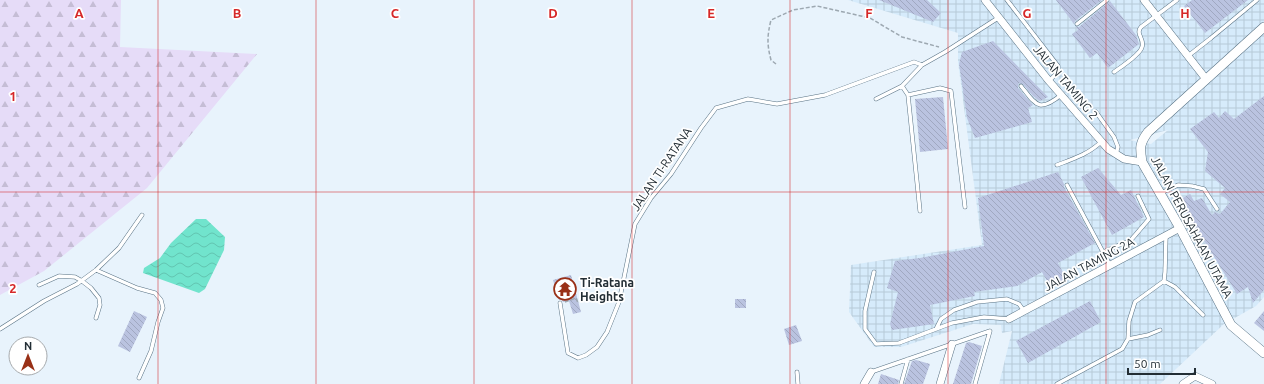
<svg xmlns="http://www.w3.org/2000/svg" width="1264" height="384" font-family="Ubuntu,sans-serif">
<style>
.industrial{fill:url(#industrial-grid);fill-rule:evenodd}
.forest{fill:url(#forest-firs)}
.water{fill:url(#water-waves)}
.building{fill:url(#building-back-hatch)}
.lines{fill:none;stroke-linecap:round;stroke-linejoin:round}
.service-casing{stroke:#597385;stroke-width:4.5}
.minor-casing{stroke:#597385;stroke-width:8}
.tertiary-casing{stroke:#597385;stroke-width:10}
.path{stroke:#9da8b1;stroke-width:1.5;stroke-dasharray:4 2;stroke-linecap:butt}
.service{stroke:#fff;stroke-width:3.5}
.minor{stroke:#fff;stroke-width:7}
.tertiary{stroke:#fff;stroke-width:9}
.grid{fill:none;stroke:#d62828;stroke-width:1;stroke-opacity:0.55}
.labels{text-anchor:middle;dominant-baseline:central;stroke-width:3.5;stroke-linejoin:round;paint-order:stroke}
.street-label{font-size:12px;fill:#232e35;stroke:#fff}
.poi-label{font-size:12px;font-weight:bold;fill:#232e35;stroke:#fff;text-anchor:start}
.grid-label{font-size:13px;text-anchor:middle;font-weight:bold;fill:#d62828;stroke:#fff;stroke-width:3.5;stroke-linejoin:round;paint-order:stroke}
</style>
<defs>
<pattern id="industrial-grid" width="8" height="8" patternUnits="userSpaceOnUse"><rect width="8" height="8" fill="#d6ebfb"/><path d="M0 4h8M4 0v8" fill="none" stroke="#b7cad8"/></pattern>
<pattern id="forest-firs" width="22" height="20" patternUnits="userSpaceOnUse"><rect width="22" height="20" fill="#e6dcf8"/><path d="M5 1l3.5 6h-7zM16 11l3.5 6h-7z" fill="#c5bdd5"/></pattern>
<pattern id="water-waves" width="16" height="10" patternUnits="userSpaceOnUse"><rect width="16" height="10" fill="#71e4cd"/><path d="M0 5q4-4 8 0t8 0" fill="none" stroke="#62c4b1"/></pattern>
<pattern id="building-back-hatch" width="6" height="6" patternUnits="userSpaceOnUse"><rect width="6" height="6" fill="#bac3e0"/><path d="M-1 5l2 2M0 0l6 6M5-1l2 2" fill="none" stroke="#a0a8c1"/></pattern>
</defs>
<rect width="100%" height="100%" fill="#e8f3fc"/>
<path class="industrial" d="M848 0H1264V297L1256 306 1224 324 1160 384H999L1012 331 1002 333 1001 325 973 324 901 347H874L849 312 851 265 982 245 958 62V33ZM1168 130 1151 144 1129 140H1130Z"/>
<path class="forest" d="M0 0H121L120 47 257 54 147 188 44 271 0 295Z"/>
<path class="water" d="M196 219H206L225 237 224 250 205 289 199 293 143 273 144 268 160 258 171 243Z"/>
<path class="building" d="M879 0H927L941 13 933 22Z
M1056 0H1102L1075 21 1074 24Z
M1192 0H1248L1205 33 1184 6Z
M1110 1 1136 35 1139 44 1108 68 1097 53 1090 58 1072 34 1078 30 1076 27H1079Z
M993 41 1048 97 1040 101 1033 96 1023 84 1019 83 1018 85V88L1033 105 1028 108 1032 122 975 138 967 118 959 64 962 52Z
M1264 96V290L1253 303 1248 287 1237 294 1179 200 1190 194 1194 201 1202 198 1212 215 1215 212 1220 214 1230 202 1220 194 1225 188 1205 171 1208 152 1190 129 1214 112 1219 118 1225 111 1234 119Z
M943 97 948 149 920 152 915 99Z
M1098 168 1121 195 1131 190 1144 217 1112 235 1081 177Z
M1058 172 1064 184V187L1095 243 1058 263 1067 280 1051 288 1042 272 1017 286 974 292 975 296 930 305 934 324 892 330 890 324 898 292 887 288 895 261 920 258 984 246 978 198Z
M571 275 581 312 573 314 569 301 563 302 562 300H559L553 280Z
M735 299H746V308H735Z
M1090 301 1101 322 1028 363 1016 341Z
M134 311 147 317 130 352 118 346Z
M1264 311V331L1254 323Z
M796 325 802 341 789 345 784 329Z
M969 342 982 346 971 384H953L966 343Z
M916 360 930 364 923 384H904L912 361Z
M881 374 899 380 898 384H878Z"/>
<g class="lines">
<g class="service-casing">
<path id="service" d="M1007 0 1058 66V72L1049 81
M1077 24 1107 0
M1188 56 1211 38 1257 0
M1114 72C1121 67 1140 55 1142 47 1145 39 1135 34 1141 27L1177 0
M902 86 908 95 920 211
M1021 86C1036 105 1039 113 1061 95
M908 95 940 88 951 91 965 207
M876 99 902 86 922 65 945 52 998 18
M1096 112 1114 137 1118 147 1116 154
M1057 165C1073 159 1089 154 1102 141
M1067 185 1110 265
M1161 193 1178 185 1192 186 1204 189 1217 209
M1103 252 1131 240 1149 219 1138 196
M96 270 137 288 155 293 161 300 163 308 158 322 151 351 139 378
M874 272 865 311V329L876 344 899 343 952 323 984 317 1009 319
M1164 281 1175 287 1203 315
M39 285 59 276 75 277 82 281 91 288 99 298 100 305 96 318
M560 303 568 353 578 358 586 355 597 347 607 332 619 302 635 224 651 198 671 174 701 128 716 108 748 99 777 104 825 95 914 62 922 65
M0 329 44 301 77 284 96 270 119 248 142 215
M936 329 941 319 954 310 977 302 1007 299 1019 304 1024 311
M1128 339 1148 335 1160 330
M797 372 798 384
M871 372 990 331 975 384
M901 384 908 359
M1057 384 1122 349 1128 339 1129 321 1135 302 1164 281 1165 272 1166 236"/>
</g>
<g class="minor-casing">
<path id="minor" d="M985 0 1049 81 1108 149 1124 159 1142 162
M1144 0 1206 79
M1009 319 1180 228
M864 384 871 372
M940 384 952 344
M1183 384 1195 376 1212 384"/>
</g>
<g class="tertiary-casing">
<path id="tertiary" d="M1264 27 1148 132C1139 144 1140 148 1142 162L1180 228 1231 325 1264 353"/>
</g>
<path class="path" d="M776 64 771 60C767 45 767 36 771 20L793 10 817 6 870 18 902 37 939 47
M565 302 576 298 578 303"/>
<use href="#service" class="service"/>
<use href="#minor" class="minor"/>
<use href="#tertiary" class="tertiary"/>
</g>
<path class="grid" d="M158 0V384M316 0V384M474 0V384M632 0V384M790 0V384M948 0V384M1106 0V384M0 192H1264"/>
<defs>
<g id="temple-ring" transform="scale(1.15)"><circle r="9.5" fill="#fff" stroke="#993017" stroke-width="1.5"/><path d="M0-6L5-2H3V0L6.5 2.5H4V6H1.5V3h-3V6H-4V2.5H-6.5L-3 0V-2H-5Z" fill="#993017"/></g>
</defs>
<g fill-rule="evenodd">
<use href="#temple-ring" x="565" y="289"/>
</g>
<g class="labels">
<g class="street-label">
<text transform="translate(1066 82) rotate(50)">JALAN TAMING 2</text>
<text transform="translate(661 169) rotate(-56)">JALAN TI-RATANA</text>
<text transform="translate(1192 227) rotate(62)">JALAN PERUSAHAAN UTAMA</text>
<text transform="translate(1089 264) rotate(-28)">JALAN TAMING 2A</text>
</g>
<g class="poi-label">
<text x="580" y="282">Ti-Ratana<tspan x="580" dy="14">Heights</tspan></text>
</g>
</g>
<g class="grid-label">
<text x="79" y="18">A</text>
<text x="237" y="18">B</text>
<text x="395" y="18">C</text>
<text x="553" y="18">D</text>
<text x="711" y="18">E</text>
<text x="869" y="18">F</text>
<text x="1027" y="18">G</text>
<text x="1185" y="18">H</text>
<text x="13" y="101">1</text>
<text x="13" y="293">2</text>
</g>
<g transform="translate(28 356)"><circle r="19" fill="#ffffff" stroke="#a7abae"/>
<path d="M0-3L7 15L0 10L-7 15Z" fill="#993017"/>
<text y="-6" font-size="11" font-weight="bold" text-anchor="middle" fill="#232e35">N</text>
</g>
<path d="M1128 368v6h67v-6" fill="none" stroke="#232e35" stroke-width="2"/>
<text x="1134" y="368" font-size="12" fill="#232e35" stroke="#ffffff" stroke-width="3" paint-order="stroke">50 m</text>
</svg>
